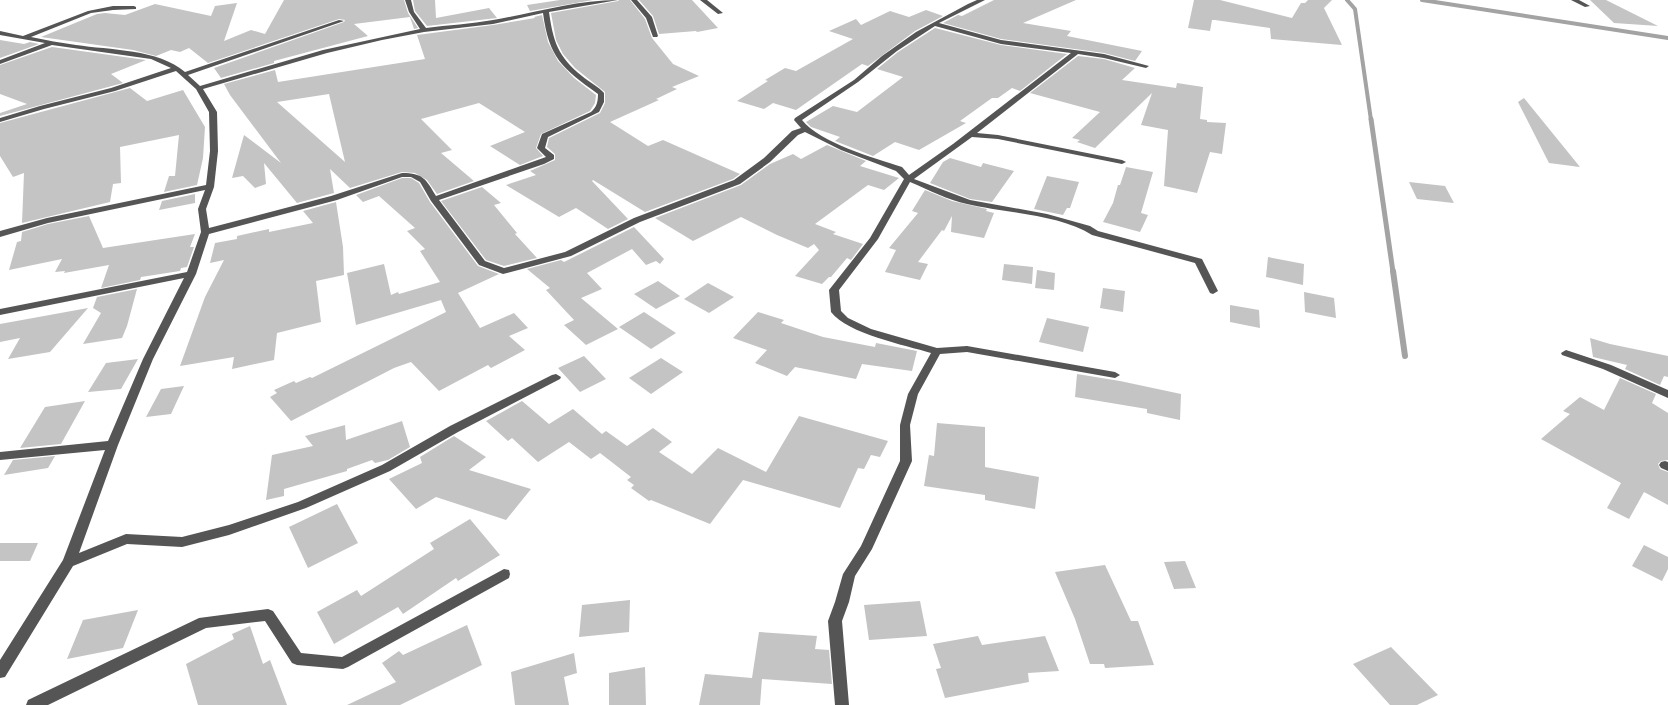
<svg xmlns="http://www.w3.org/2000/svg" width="1668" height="705" font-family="'Archivo Narrow',sans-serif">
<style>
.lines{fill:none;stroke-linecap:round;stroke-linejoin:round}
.stream-far2{stroke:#a3a3a3;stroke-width:4}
.stream-far1{stroke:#a3a3a3;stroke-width:5}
.stream{stroke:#a3a3a3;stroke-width:6}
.building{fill:#c4c4c4;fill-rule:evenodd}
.minor{fill:#555;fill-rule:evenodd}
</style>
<rect width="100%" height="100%" fill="#fff"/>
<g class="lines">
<path class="stream-far2" d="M1347 0 1355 9 1371 120
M1422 0 1668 38"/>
<path class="stream-far1" d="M1371 119 1393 272"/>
<path class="stream" d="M1393 271 1405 356"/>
</g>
<path class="building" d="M284 0H404L408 13 418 28 414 29 410 17 354 24 368 36 274 61V63L221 78 214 68 344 22 345 20 339 19 208 63 189 48 180 52 171 50 156 56 133 50 41 37 97 14 105 13 125 15 155 4 211 16 215 6 237 3 224 41 251 30 265 34Z
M413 0H435L436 18 489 8 497 18 427 26 415 11Z
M560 0H593L530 11 527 5Z
M619 0H630L645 19 652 38 673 64 699 76 672 87 677 89 656 99 659 100 610 122 648 146 663 140 740 174 733 179 645 212 593 180 592 181 628 219 608 229 576 208 559 217 506 185 536 175 530 171 555 160V154L547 147 549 138 600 113 605 103V92L575 68 563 54 556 40 551 13 618 1Z
M639 0H692L718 28 697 32 696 31 659 34 653 16Z
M994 0H1076L1023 23 1071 31 1067 36 1142 51 1135 61 1104 53 1001 39 943 23 958 15 962 16Z
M1194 0H1220L1292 18 1301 3H1305L1308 0H1332L1324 8 1342 45 1271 39 1270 28 1215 20H1212L1210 31 1188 28Z
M1590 0H1606L1658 26 1614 23Z
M926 10 943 16 915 31 868 66 862 64 796 110 773 103 764 109 737 101 768 81 765 80 785 68 796 71 853 39 829 31 856 19 861 25 890 11 909 17Z
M542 15 548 42 558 61 574 78 596 95 595 103 590 111 541 134 536 148 543 156 520 165 490 146 525 132 479 103 421 119 452 150 441 153 474 181 437 194 427 180 415 173 402 172 350 188 330 169 334 193 297 203 264 163 266 184 255 188 243 176 232 178 244 135 281 163 230 95 224 84 275 70 278 82 425 59 417 35 493 25 535 18 534 17ZM329 94 345 162 277 102Z
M935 28 1001 45 1067 54 1020 91 1012 88 998 98H992L960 121 966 123 919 150 895 142 873 156 835 141 840 137 811 127 806 122 833 106 857 112 903 77 877 69 898 52Z
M0 40 24 44 30 42 39 44 0 58Z
M52 47 146 60 111 74 123 83 0 116V113L27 104 0 94V65Z
M1078 56 1104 59 1135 68 1122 80 1176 88 1177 83 1203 87 1200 119 1207 120V122L1226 123 1222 154 1210 152 1197 193 1164 186 1168 130 1141 125 1152 93 1095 148 1077 142 1080 140 1072 138 1100 112 1030 93Z
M130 88 147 101 183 90 205 127 203 158 197 185 164 192 169 176H175L179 135 120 147 121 183 113 184 110 202 22 223 24 173 13 177 0 156V123Z
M1524 98 1580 167 1549 163 1518 102Z
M827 145 866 161 860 166 899 178 884 190 868 185 815 224 836 232 833 234 863 244 851 260 847 258 831 277H829L822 284 795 276 819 250 814 244 808 248 777 235 741 217 693 241 655 218 741 185 770 164 793 154 801 159Z
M950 158 981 167 983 163 1014 171 992 202 970 199 930 183 943 162Z
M1126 167 1153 172 1141 213 1148 215 1140 232 1103 222 1113 203 1118 185H1120Z
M1047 176 1079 182 1070 208H1067L1063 215 1034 209Z
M402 178H411L419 183 430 202 478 266 499 274 458 293 480 328 514 313 528 328 509 336 525 350 491 368 488 365 439 391 411 362 394 368 291 421 270 397 277 393 274 390 294 381 296 383 310 377 312 378 446 312 441 300 356 325 347 273 384 264 391 295 398 292 399 294 440 282 420 251 425 249 407 231 415 228 379 196 363 202 356 195Z
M1409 182 1445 186 1454 203 1417 199Z
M482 187 501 203 494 205 517 233 515 234 537 258 504 266 486 260 441 201Z
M925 190 952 201 987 209 986 211 994 213 984 238 951 232 952 216 944 231 942 230 918 262 928 264 920 280 885 272 896 250 889 248 918 213 912 211Z
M195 194V203L159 210 162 201Z
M336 202 343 247 344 275 316 281 321 322 277 333 274 360 232 369 234 357 180 366 205 297 224 260 210 263 215 243 237 239V236L269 229V232L313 223 303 211Z
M89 216 103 248 195 234 190 247H194L187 267 181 268 180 271 141 277 140 280 101 288 109 265 64 273 65 271 55 272 62 259 9 270 17 242 21 241 22 232 48 224Z
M634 227 664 259 660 264 656 261 646 265 632 249 587 273 602 289 581 298 618 329 586 345 564 325 574 320 546 290 550 288 527 269 561 260 564 262Z
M1268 257 1304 264 1303 285 1266 277Z
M1004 264 1033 267 1032 284 1002 280Z
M1037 270 1055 273 1054 290 1035 288Z
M658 281 680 296 656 309 634 294Z
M708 283 734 297 709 313 684 299Z
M1103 288 1125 291 1123 312 1100 308Z
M137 289 127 326 122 338 83 344 101 313 93 308 97 297Z
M1304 292 1334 298 1336 318 1305 312Z
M1230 305 1259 310 1260 328 1230 322Z
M88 308 50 352 8 359 20 338 0 342V324Z
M644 312 676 333 651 349 619 327Z
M758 312 784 320 781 323 823 337 875 347 876 343 917 351 912 371 862 364 856 379 795 367 787 376 755 363 767 350 733 338Z
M1047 318 1089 327 1083 352 1039 342Z
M1590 338 1610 344 1668 356V377L1664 376 1660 385 1625 369 1627 365 1593 357Z
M584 356 606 379 580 392 558 368Z
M661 358 683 372 651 394 629 378Z
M138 359 121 389 88 392 106 363Z
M1077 374 1120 381 1181 394 1180 420 1147 413V409L1075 397Z
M1620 378 1656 394 1652 403 1668 413V460L1661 461 1658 464 1660 469 1668 472V505L1644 492 1629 519 1607 508 1621 483 1541 439 1570 414 1563 411 1580 397 1604 410Z
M184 386 171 414 146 417 161 389Z
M85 401 61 444 20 448 45 407Z
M522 401 549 424 573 409 602 434 606 431 627 446 653 428 672 442 659 452 692 474 718 448 766 472 799 416 888 441 880 457 871 455 864 469 858 468 840 508 743 480 710 524 651 500 649 501 631 488 634 485 627 480 631 477 600 453 591 459 569 442 538 462 512 438 508 441 486 421Z
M402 421 410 447 388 460 375 463 372 460 347 469V471L284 489V496L266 500 272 455 313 446 305 436 345 425 346 440Z
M937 423 985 427V467L1039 477 1035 509 985 500V495L924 486 929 455 934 456Z
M454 436 486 457 469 470 531 489 506 520 436 497 416 509 389 479 422 463 420 457Z
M55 456 48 468 4 475 13 460Z
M337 504 358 543 308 568 289 527Z
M470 519 500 555 458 581 456 578 403 614 398 607 334 644 317 612 357 590 361 596 434 549 430 543Z
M0 543H38L30 561H0Z
M1644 545 1668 557V569L1662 581 1632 566Z
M1185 561 1196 588 1174 589 1164 562Z
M1105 565 1131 621H1138L1154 665 1105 668 1104 664H1090L1075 619 1055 572Z
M630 600 629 632 579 637 582 605Z
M920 601 927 636 869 640 864 605Z
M138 610 123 648 67 659 83 620Z
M467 625 482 665 400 705H347L396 682 382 663 399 651 403 655Z
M250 626 263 664 270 660 287 705H198L186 664 234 639 232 634Z
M759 632 817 636 815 649 829 650 832 684 762 679 760 705H699L705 674 752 678Z
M978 636 982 645 1045 636 1059 671 1028 673 1029 682 945 698 936 669 941 668 933 644Z
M1391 647 1438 695 1417 705H1390L1353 664Z
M574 653 577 673 564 677 569 705H515L511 672Z
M645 667 646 705H609V673Z"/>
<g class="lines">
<path class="minor" d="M405 0H411L414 12 426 28C448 25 471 24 493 20 535 13 575 0 618 0L549 12C553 41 558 57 582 76 589 82 598 86 604 93V102L599 112 548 137 545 148 554 155V159L544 164 439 200 485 261 504 268 565 252 634 218 734 180 764 158 792 131 801 128 794 120 795 118 854 80 882 56 916 32 968 4 977 0H985L939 23 1001 40 1104 54 1149 66 1146 68 1104 58 1078 54 977 133 998 135 1122 160 1126 162 1122 164 998 139 972 137 914 179 970 200 1047 214 1090 226 1098 231 1202 259 1218 291 1213 294 1210 293 1195 263 1092 235C1060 214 1005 213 967 204 948 200 929 190 910 182L878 239 839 290 841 311 848 318 871 329 937 348 967 346 1115 372 1120 375 1115 378 967 352 940 354 918 394 910 425 912 461 872 549 855 576 849 602 842 621 849 705H835L828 621 835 602 843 574 861 546 900 461V425L908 394 931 353C905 345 848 334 831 312L829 290 870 238 904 179 896 171 841 150 805 132 798 135 770 162 740 184 640 222 571 256 503 274 479 265 431 201 420 182 411 177H402L337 200 209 234 196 274 153 359 118 445 79 553 126 534 182 537 229 525 298 502 382 465 450 426 552 375 556 374 561 377 560 379 458 432 390 471 306 508 229 535 182 547 127 544 73 566 5 677 0 678V660L63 560 105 450 0 460V452L108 441 143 359 184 278 0 315V309L187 272 201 232 198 209 205 190 48 223 0 237V231L47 218 206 185 210 151 209 112 196 89 176 71 115 91 44 109 0 122V118L40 106 111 88 171 68 151 59 52 45 0 64V60L45 43 0 35V31L23 36 88 11 113 6H134L136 7V9L113 10 91 13 31 37C46 40 61 43 76 45 109 50 159 49 185 72L339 20 344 21 188 75 200 86 323 50 420 29 409 12ZM543 13C549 58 562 68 598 94 598 101 597 107 591 112L542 134 537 148 546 157 436 196C426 179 423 173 402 173L331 196 209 228 206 209 214 187 218 151 217 112 203 89 327 53 382 40 424 32 493 24ZM935 26 1001 44 1071 53 953 144 909 175 902 167C874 158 820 143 802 120L858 82 897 51Z
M631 0H637L652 17 658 36 657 37H653L646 18Z
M700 0H707L723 13 718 14Z
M1571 0H1579L1590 6 1585 7Z
M1566 350 1611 365 1668 390V398L1603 369 1562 355 1561 353Z
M1665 461 1668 462V471L1661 468 1659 465 1661 462Z
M504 569 509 570 510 574 509 578 348 667 343 669 297 665 292 663 265 621 206 628 48 705H26L28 700 199 618 268 609 273 611 301 653 342 657Z"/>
</g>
</svg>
